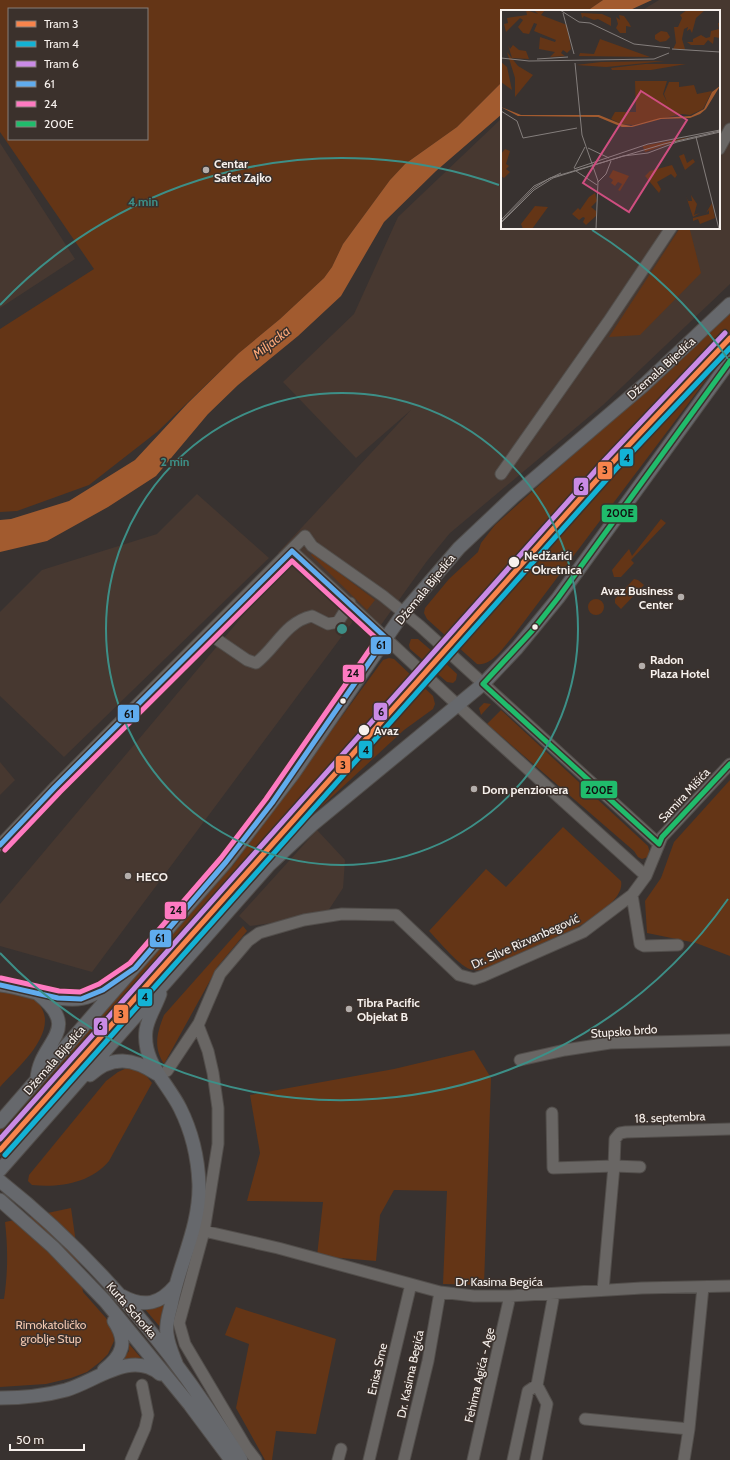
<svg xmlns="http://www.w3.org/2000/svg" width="730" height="1460" font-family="Cabin,sans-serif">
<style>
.built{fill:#473830}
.green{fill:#643516;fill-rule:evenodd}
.water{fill:#a25b2f}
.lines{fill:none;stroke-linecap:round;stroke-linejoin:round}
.minor-casing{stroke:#524e4b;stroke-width:13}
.major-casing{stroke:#524e4b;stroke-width:15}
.minor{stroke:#696664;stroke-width:11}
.major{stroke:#66686c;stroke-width:13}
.bus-1-casing{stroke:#3b312c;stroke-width:8}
.bus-2-casing{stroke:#3b312c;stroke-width:8}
.bus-3-casing{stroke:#3b312c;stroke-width:8}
.bus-1{stroke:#60acee;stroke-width:5}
.bus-2{stroke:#fe7ac1;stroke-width:5}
.bus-3{stroke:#20bc6c;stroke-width:5}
.tram-1-casing{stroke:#3b312c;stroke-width:8}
.tram-2-casing{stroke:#3b312c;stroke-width:8}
.tram-3-casing{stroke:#3b312c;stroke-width:8}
.tram-1{stroke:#f8844c;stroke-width:5}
.tram-2{stroke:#13b2d5;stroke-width:5}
.tram-3{stroke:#ca8be6;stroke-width:5}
.ring{fill:none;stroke:#3d8f87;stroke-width:2}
.poi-dot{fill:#b4aeab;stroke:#3b312c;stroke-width:1.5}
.stop-dot{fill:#f7f1ed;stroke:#3b312c;stroke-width:1.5}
.labels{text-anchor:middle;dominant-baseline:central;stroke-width:3;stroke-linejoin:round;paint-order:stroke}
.poi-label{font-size:12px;font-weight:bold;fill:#f7f1ed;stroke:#3b312c;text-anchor:start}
.street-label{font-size:12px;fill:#f7f1ed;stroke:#3b312c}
.stop-label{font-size:12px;font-weight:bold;fill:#f7f1ed;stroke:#3b312c;text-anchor:start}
.park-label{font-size:12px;fill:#f4c8b0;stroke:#3b312c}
.water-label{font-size:13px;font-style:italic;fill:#fda878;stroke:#3b312c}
.inset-road{fill:none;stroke:#847e7c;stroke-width:1}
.view{fill:#cf4e80;fill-opacity:0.15;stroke:#cf4e80;stroke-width:2}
.inset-edge{fill:none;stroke:#f7f1ed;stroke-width:2}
.centre{fill:#3d8f87;stroke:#3b312c;stroke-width:2}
.ring-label{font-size:12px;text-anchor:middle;font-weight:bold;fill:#3d8f87;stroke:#3b312c;stroke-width:3;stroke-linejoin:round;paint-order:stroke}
.line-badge{stroke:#3b312c;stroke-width:1.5}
.pale-badge-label{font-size:11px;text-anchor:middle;font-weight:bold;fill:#111}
</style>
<rect width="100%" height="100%" fill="#383230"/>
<path class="built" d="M659 0H730V284L603 405 450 533 427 561 373 636 354 620 92 972 0 946V904L288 562 295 568 278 553 411 410 356 458 283 382 354 314 398 217 502 118V228H719V11H641Z
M0 143 75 259 0 308Z
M197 494 269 558 64 757 0 696V612L42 570 157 534Z
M0 762 15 780 0 795Z
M317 830 345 860 343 888 328 911 279 922 250 926 239 916Z"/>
<path class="green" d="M0 0H603L587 11H502V82L457 127 405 164 390 180 343 244 332 267 324 278 280 319 239 353 157 432 89 485 17 511 0 512V329L94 269 0 132ZM9 9H147V139H9Z
M680 228 690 230 701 273 640 335 609 337Z
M730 313V348L514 635C505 645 492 667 477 664L427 619 424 613 425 608 449 579 478 552 481 543 495 525Z
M661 519 666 523 631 560 634 563 621 577H614L612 570 629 549 632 556Z
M313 553 375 600 367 610 311 555Z
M634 579 638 580 644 585 621 609 615 603V599Z
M588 607a8 8 0 1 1 16 0a8 8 0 1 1-16 0Z
M411 639H418L433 652 424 661 410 649 409 645Z
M389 658 394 659 433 696 435 704 433 709 404 730 254 869 0 1157V1130L234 864 383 660Z
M442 660 457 674 456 680 453 683 447 682 433 670Z
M484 703 491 704 481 715 479 708Z
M501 710 648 846 650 853 648 857 642 859 638 857 634 851 487 724Z
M730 780V956L696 943 647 933 645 901 661 878 674 842Z
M563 827 621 881C628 914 518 955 492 967 485 969 480 971 473 970 460 968 439 941 429 931L486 869 506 887Z
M243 926 247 931 218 966 164 1064C153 1047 157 1033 164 1015Z
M0 990C8 992 17 992 25 994 32 997 38 1001 41 1007 58 1034 16 1069 0 1087Z
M474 1050 491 1078 484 1285 443 1284 447 1191 394 1190 380 1215 376 1261 317 1256 323 1202 247 1201 260 1153 250 1095 394 1069Z
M129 1067 145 1074 152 1083 109 1161C91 1183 59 1188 32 1185L28 1181 29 1175 106 1081 118 1072Z
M71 1208 83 1292 113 1326 114 1341 108 1354 100 1362 87 1372 71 1378 46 1384 0 1387V1299H4C8 1272 8 1248 5 1222Z
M168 1302 160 1327 144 1308 160 1306Z
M236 1307 336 1339 316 1434 276 1431 272 1460H265L236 1408 249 1344 225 1335Z
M129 1344 147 1365H118L129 1351Z"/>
<path class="water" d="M603 0H652L628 11H587Z
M502 82V114L436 171 384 222 341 296 298 336 238 385 208 414 156 476 108 507 47 541 0 552V520L11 519 69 501 135 460 188 403 239 353 280 319 324 278 332 267 343 244 390 180 405 164 457 127Z"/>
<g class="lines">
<g class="minor-casing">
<path id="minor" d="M719 149 730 129
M501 474 608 322 671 228
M292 551 478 724 646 876
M209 634 247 660 256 663C276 648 285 622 312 616L328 624 338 622 350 603
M0 845 55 787 305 536 312 546 383 596 420 626 659 844
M632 895 640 944 644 946 678 945
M198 1025 208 1051 213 1073 218 1108V1144L204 1231 179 1323 185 1344 246 1447 256 1460
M520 1060 565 1050 610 1043 730 1040
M167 1071 199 1023 220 974 248 941 259 933 304 920 342 914 396 915 459 975 474 979 483 976 583 932 632 895 646 876 662 837 730 764
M552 1113 553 1168 614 1166 640 1167
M204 1231 278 1248 440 1292 474 1296H510L642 1288 730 1286
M603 1290 614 1166 615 1139 620 1133 626 1132 730 1129
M585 1419 689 1429
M131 1460 145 1428 148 1415 142 1385
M338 1460 341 1449
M369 1460 411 1284
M404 1460 428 1361 440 1292
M473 1460 510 1296
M513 1460 528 1391 537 1385 554 1294
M536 1460 547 1404 537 1385
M684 1460 689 1429 703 1287"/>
</g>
<g class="major-casing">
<path id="major" d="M0 985C27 987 65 1007 90 996 102 992 110 982 121 976
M160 994C156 1006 148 1017 146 1030 142 1062 167 1082 180 1108 192 1132 198 1158 199 1184 200 1226 180 1262 172 1301 170 1312 165 1323 167 1334 168 1344 172 1353 176 1363
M90 1075C112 1055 133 1058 157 1074
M37 1079C39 1041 84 1031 38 994
M0 1122 226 862 293 774 404 612 459 548 514 496 645 384 730 304
M0 1170 269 865 312 825 483 684 517 648 558 598 730 361
M0 1181C97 1258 176 1354 241 1460
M0 1200 53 1247 105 1301 190 1405 231 1460
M122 1296C144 1308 160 1304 175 1286
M104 1370C123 1355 128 1342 114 1321
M0 1398C23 1398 44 1396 66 1390 96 1381 131 1350 160 1374"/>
</g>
<use href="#minor" class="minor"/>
<use href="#major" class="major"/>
<g class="bus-1-casing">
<path id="bus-1" d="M0 845 55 787 292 551 386 638 272 803 226 862 135 968 103 990 81 999 58 998 0 985"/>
</g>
<g class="bus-2-casing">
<path id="bus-2" d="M1 978 59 991 80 992 99 984 130 963 221 858 266 799 377 639 292 561 60 792 5 850"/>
</g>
<g class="bus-3-casing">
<path id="bus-3" d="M730 361 558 598 532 631 483 684 659 844 662 837 730 764"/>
</g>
<use href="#bus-1" class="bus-1"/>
<use href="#bus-2" class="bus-2"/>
<use href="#bus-3" class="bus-3"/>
<g class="tram-1-casing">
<path id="tram-1" d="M0 1150 610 465 730 338"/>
</g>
<g class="tram-2-casing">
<path id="tram-2" d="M5 1155 615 470 730 348"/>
</g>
<g class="tram-3-casing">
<path id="tram-3" d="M0 1139 605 460 725 333"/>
</g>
<use href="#tram-1" class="tram-1"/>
<use href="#tram-2" class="tram-2"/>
<use href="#tram-3" class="tram-3"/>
</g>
<g class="ring">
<circle cx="342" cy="629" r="236"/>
<path d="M728 899A471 471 0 0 1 0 953M0 305A471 471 0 0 1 499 185M592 230A471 471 0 0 1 728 359"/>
</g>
<g class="poi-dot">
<circle cx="206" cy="170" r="4"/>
<circle cx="681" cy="597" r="4"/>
<circle cx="642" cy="666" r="4"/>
<circle cx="474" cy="789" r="4"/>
<circle cx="128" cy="876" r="4"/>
<circle cx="349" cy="1009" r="4"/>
</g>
<g class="stop-dot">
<circle cx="514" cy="562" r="6"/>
<circle cx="535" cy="627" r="3.5"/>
<circle cx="343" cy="701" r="3.5"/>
<circle cx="364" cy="730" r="6"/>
</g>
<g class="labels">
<g class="poi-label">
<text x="214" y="163">Centar<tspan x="214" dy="14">Safet Zajko</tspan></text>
<text x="673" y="590" text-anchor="end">Avaz Business<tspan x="673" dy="14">Center</tspan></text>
<text x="650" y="659">Radon<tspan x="650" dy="14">Plaza Hotel</tspan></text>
<text x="482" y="789">Dom penzionera</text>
<text x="136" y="876">HECO</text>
<text x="357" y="1002">Tibra Pacific<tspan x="357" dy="14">Objekat B</tspan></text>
</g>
<g class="street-label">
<text transform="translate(661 368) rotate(-42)">Džemala Bijedića</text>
<text transform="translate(425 589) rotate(-51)">Džemala Bijedića</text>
<text transform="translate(684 795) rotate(-47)">Samira Mišića</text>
<text transform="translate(525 941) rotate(-24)">Dr. Silve Rizvanbegović</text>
<text transform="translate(624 1031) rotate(-4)">Stupsko brdo</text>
<text transform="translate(54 1060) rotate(-49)">Džemala Bijedića</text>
<text transform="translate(670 1117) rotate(-2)">18. septembra</text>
<text x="499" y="1281">Dr Kasima Begića</text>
<text transform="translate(132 1310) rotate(49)">Kurta Schorka</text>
<text transform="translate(377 1369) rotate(-77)">Enisa Srne</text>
<text transform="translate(410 1374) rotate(-78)">Dr. Kasima Begića</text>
<text transform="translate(479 1375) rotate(-77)">Fehima Agića - Age</text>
</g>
<g class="stop-label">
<text x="524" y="555">Nedžarići<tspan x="524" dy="14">- Okretnica</tspan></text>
<text x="374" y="730">Avaz</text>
</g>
<g class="park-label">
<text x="51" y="1324">Rimokatoličko<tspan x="51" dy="14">groblje Stup</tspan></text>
</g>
<g class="water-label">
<text transform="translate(271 342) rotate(-38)">Miljacka</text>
</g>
</g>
<g transform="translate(501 10)">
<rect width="219" height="219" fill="#383230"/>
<path d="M25 0 37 4 33 0H44L40 5 66 15 70 39 66 43 62 40 60 43 64 46 49 47 54 42 38 39 39 27 54 32 55 30 33 21 36 14 33 13 28 24 22 23 17 17 22 10 19 8 5 22 3 14 7 13 6 8 26 5ZM186 0H204L195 8 191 23 189 19 186 21 187 17 183 19 181 29 184 39H172L175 33 173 17H177L181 8 179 5ZM80 3 101 4 110 8V16L97 9 93 10 83 6 81 8ZM118 5 123 6 128 13 130 17 125 16V23H119L115 18 117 14 115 7 119 10ZM217 13H219V28L213 27 212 34 207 30 203 35H190L186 32H192V29L200 25 205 28 209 27 210 21 218 19ZM160 21 166 22 169 27 165 31 159 32 154 29V25ZM99 29 149 47 78 46 79 43 93 44ZM7 35 9 39 12 35 18 40 25 41 28 49 11 48ZM6 42 17 56 32 65 14 87V68ZM164 51 105 57 75 55 100 52ZM0 52 6 57 11 80 0 72ZM144 54H185L150 60H111L110 58ZM134 71H166L162 84 166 92 163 84 168 72H178V77L193 75 196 84 211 81 202 99 189 105 181 104 132 115 120 114 110 109 114 102H135ZM189 127 144 142 142 137V136ZM4 139 9 141 5 154 8 156 5 159 9 162 3 168 0 166V144ZM183 144 186 153 192 149 194 152 184 160 178 146ZM171 155 176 165 174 168 170 164 156 172 160 179 158 183 144 166 149 161ZM112 160 128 166 119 181 117 180 121 174 117 172 114 176 110 173 112 170 108 167ZM94 183 96 191 90 197 95 201V206L85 215 82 212 84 208 82 207 78 210 71 204 77 198 79 200 88 187ZM190 185 196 194 193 205 199 203 192 207 185 186 187 191H191ZM211 193 214 208 199 214 197 209 192 211V208L208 204V200L205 203ZM34 196 47 197 31 219H22L20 214Z" fill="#643516"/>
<path d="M219 76 205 99 199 104 189 108 160 109 131 117H121L97 107 17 106 0 97 20 105H98L120 114 130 116 159 108 190 106 203 99 211 82Z" fill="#a25b2f"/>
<path class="inset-road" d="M59 0 78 12 89 13 133 34 169 38M62 3 73 44M171 39 219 42M0 48 28 51 153 49 168 43M36 49 67 47M74 53 81 125 97 171 95 219M0 101 16 111 22 128 76 118M195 127 218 219M87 138 108 148M73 158 84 137M73 159 147 134 219 120M75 161 96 175M97 172 105 164 110 151M0 210 33 176 60 163M0 212 33 178 49 168 163 134 219 121M0 213 33 180 52 168 122 146 147 143 176 132 219 122"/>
<path class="view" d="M140 81 186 110 128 202 82 173Z"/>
<rect width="219" height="219" class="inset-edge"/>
</g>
<circle cx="342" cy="629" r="6" class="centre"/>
<g class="ring-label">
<text x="143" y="206">4 min</text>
<text x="175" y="466">2 min</text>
</g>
<g class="line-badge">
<rect x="619" y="448" width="15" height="19" rx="4" fill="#13b2d5"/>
<rect x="597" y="461" width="16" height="19" rx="4" fill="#f8844c"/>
<rect x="573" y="477" width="16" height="19" rx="4" fill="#ca8be6"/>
<rect x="601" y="504" width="37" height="19" rx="4" fill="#20bc6c"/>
<rect x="370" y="636" width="22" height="19" rx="4" fill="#60acee"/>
<rect x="342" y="664" width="23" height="19" rx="4" fill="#fe7ac1"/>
<rect x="373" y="702" width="15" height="19" rx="4" fill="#ca8be6"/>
<rect x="117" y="704" width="23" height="19" rx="4" fill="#60acee"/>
<rect x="358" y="740" width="15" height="19" rx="4" fill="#13b2d5"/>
<rect x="335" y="755" width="16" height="19" rx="4" fill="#f8844c"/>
<rect x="580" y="780" width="38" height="19" rx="4" fill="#20bc6c"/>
<rect x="164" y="901" width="23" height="19" rx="4" fill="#fe7ac1"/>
<rect x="149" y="929" width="23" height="19" rx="4" fill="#60acee"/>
<rect x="137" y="988" width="16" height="19" rx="4" fill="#13b2d5"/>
<rect x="113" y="1004" width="16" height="20" rx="4" fill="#f8844c"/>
<rect x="93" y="1017" width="15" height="19" rx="4" fill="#ca8be6"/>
</g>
<g class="pale-badge-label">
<text x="627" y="462">4</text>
<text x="605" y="474">3</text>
<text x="581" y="491">6</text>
<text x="620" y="517">200E</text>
<text x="381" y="649">61</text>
<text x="353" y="677">24</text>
<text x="381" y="716">6</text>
<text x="129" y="718">61</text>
<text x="366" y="754">4</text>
<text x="343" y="769">3</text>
<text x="599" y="794">200E</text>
<text x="176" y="914">24</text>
<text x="160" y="942">61</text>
<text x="145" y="1001">4</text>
<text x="121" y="1018">3</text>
<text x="100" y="1030">6</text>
</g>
<rect x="8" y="8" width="140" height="132" fill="#3b312c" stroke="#867e79"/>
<rect x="16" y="21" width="20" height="6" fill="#f8844c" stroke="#867e79"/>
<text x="44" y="28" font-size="12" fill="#f7f1ed">Tram 3</text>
<rect x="16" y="41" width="20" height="6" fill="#13b2d5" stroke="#867e79"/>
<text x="44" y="48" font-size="12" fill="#f7f1ed">Tram 4</text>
<rect x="16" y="61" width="20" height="6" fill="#ca8be6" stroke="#867e79"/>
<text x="44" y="68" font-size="12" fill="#f7f1ed">Tram 6</text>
<rect x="16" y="81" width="20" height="6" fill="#60acee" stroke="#867e79"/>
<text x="44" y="88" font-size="12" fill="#f7f1ed">61</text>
<rect x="16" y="101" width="20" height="6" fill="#fe7ac1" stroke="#867e79"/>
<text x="44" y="108" font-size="12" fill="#f7f1ed">24</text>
<rect x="16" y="121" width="20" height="6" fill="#20bc6c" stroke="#867e79"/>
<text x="44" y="128" font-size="12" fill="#f7f1ed">200E</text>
<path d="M10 1444v6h74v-6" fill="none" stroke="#f7f1ed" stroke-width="2"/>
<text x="16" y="1444" font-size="12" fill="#f7f1ed" stroke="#3b312c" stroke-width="3" paint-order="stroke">50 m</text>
</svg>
